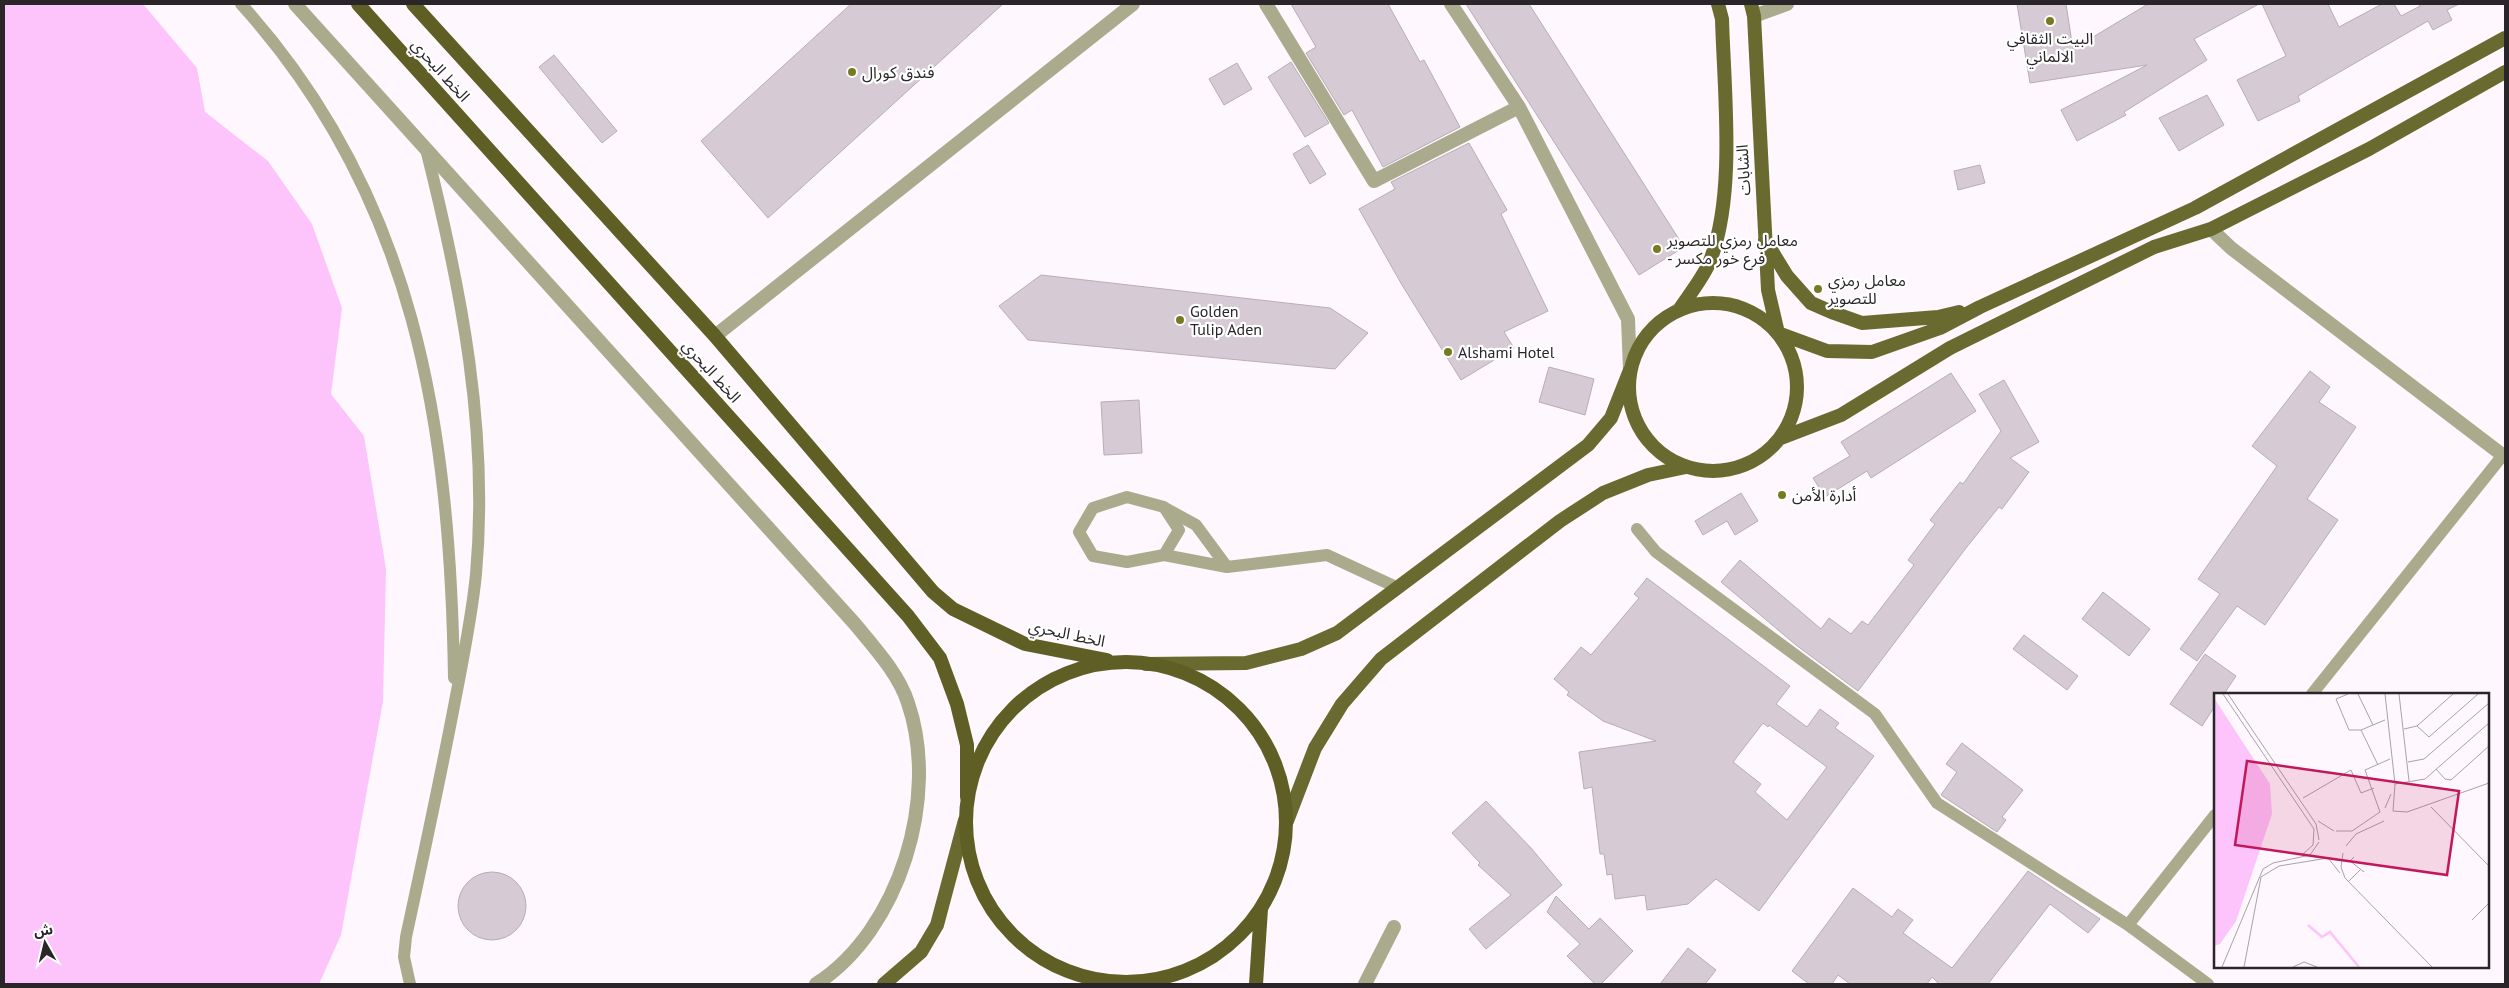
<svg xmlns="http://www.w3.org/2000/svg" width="2509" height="988" font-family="'PT Sans','Noto Sans Arabic',sans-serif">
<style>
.water{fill:#fdc4fb}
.building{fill:#d6cbd5;stroke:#b7adb7;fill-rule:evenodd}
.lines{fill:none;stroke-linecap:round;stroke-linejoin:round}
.service{stroke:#aaab8d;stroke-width:12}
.minor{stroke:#aaab8d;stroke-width:14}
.tertiary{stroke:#aaab8d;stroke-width:14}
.primary{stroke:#696a2f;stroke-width:14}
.trunk{stroke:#5e5e25;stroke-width:14}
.poi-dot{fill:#787920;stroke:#fff;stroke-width:2}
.labels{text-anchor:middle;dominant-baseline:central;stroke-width:4.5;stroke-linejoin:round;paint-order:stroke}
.poi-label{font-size:16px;fill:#292529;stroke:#fff;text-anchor:start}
.street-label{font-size:16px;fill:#292529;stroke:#fff}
.inset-river{fill:none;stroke:#fdc4fb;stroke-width:2.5}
.inset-road{fill:none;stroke:#a9a3a8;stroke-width:1}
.view{fill:#c2185b;fill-opacity:0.15;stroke:#c2185b;stroke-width:2.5}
.inset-edge{fill:none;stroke:#292529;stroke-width:2.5}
</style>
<rect width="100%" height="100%" fill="#fef7fd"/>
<path class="water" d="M4 4H143L197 68 205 112 268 161 312 224 342 308 331 394 364 436 386 569 383 701 341 935 319 984H4Z"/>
<path class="building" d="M851 4H1003L768 218 701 141Z
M1291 4H1388L1420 62 1424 60 1460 127 1383 167 1352 110 1344 115 1306 53 1316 47Z
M1466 4H1529L1684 247 1639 275Z
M2017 4H2066L2073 49 2148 4H2259L2194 39 2207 60 2124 112 2126 115 2077 141 2061 110 2147 65 2030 83Z
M2262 4H2328L2339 27 2382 4H2394L2401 16 2420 6 2419 4H2459L2447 10 2452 20 2433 30 2428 21 2298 96 2300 101 2258 121 2237 80 2286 56Z
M554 55 617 131 602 143 539 67Z
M1291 62 1329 123 1305 137 1268 77Z
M1237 63 1252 89 1224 105 1209 79Z
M2207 95 2224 125 2179 151 2159 118Z
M1469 143 1507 210 1501 214 1548 311 1504 332 1514 348 1461 380 1402 285 1359 209 1395 189 1391 182Z
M1308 145 1326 174 1310 184 1293 154Z
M1980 165 1985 183 1958 190 1954 171Z
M1041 275 1330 308 1368 333 1335 369 1028 340 999 306Z
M1549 367 1594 379 1585 415 1539 402Z
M2310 371 2330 387 2319 402 2356 427 2307 499 2338 520 2265 625 2237 606 2197 661 2180 649 2220 594 2198 579 2277 466 2252 446Z
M1951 373 1976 411 1871 478 1867 471 1825 497 1813 478 1850 456 1841 442Z
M2004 380 2039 442 2010 458 2029 472 2002 509 1999 507 1966 548 1858 691 1796 645 1721 582 1740 560 1821 629 1829 618 1851 634 1862 621 1868 625 1914 565 1908 560 1935 524 1930 520 1960 482 1963 484 2001 431 1979 394Z
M1139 400 1142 453 1104 455 1101 402Z
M1741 493 1758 521 1735 535 1727 521 1703 535 1695 521Z
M1647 578 1790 686 1776 704 1807 727 1820 709 1839 723 1835 728 1874 756 1759 911 1716 879 1688 904 1647 910 1645 895 1615 899 1612 874 1607 875 1604 854H1600L1592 787 1584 789 1579 752 1656 741 1603 721 1567 695 1569 692 1554 679 1581 647 1591 655 1639 598 1634 594ZM1763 723 1768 727 1769 725 1827 767 1787 820 1755 792 1761 784 1733 762Z
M2103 592 2150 629 2129 656 2082 619Z
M2024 635 2078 676 2067 690 2013 649Z
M2205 654 2236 676 2224 694H2215V706L2202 726 2170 704Z
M1962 743 2023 790 2002 817 2006 820 1997 832 1941 795 1957 772 1946 764Z
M1486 801 1531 848 1562 885 1486 949 1469 929 1511 895 1478 865 1480 863 1452 833Z
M2028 871 2100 919 2088 933 2050 904 1988 984H1939L1932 977 1927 984H1850L1838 975 1832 984H1809L1792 971 1853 888 1892 917 1898 909 1913 920 1903 933 1952 968Z
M458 906a34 34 0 1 1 68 0a34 34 0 1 1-68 0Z
M1556 896 1589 929 1600 918 1633 951 1601 984H1595L1567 956 1580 944 1547 912Z
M1688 948 1716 970 1705 984H1660Z"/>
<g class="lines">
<path class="service" d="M241 4C416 197 450 427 454 678
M1127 497 1164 507 1179 530 1164 555 1127 562 1093 556 1079 532 1093 508Z
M1165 508 1196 525 1227 567
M1637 529 1656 552 1875 714 1937 803 2128 925 2208 984
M1164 555 1227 567 1327 555 1396 587
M2312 694 2503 455
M2128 925 2215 815
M410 984 404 957 406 937C423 858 440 780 455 701 463 659 472 616 476 574 489 430 461 288 426 149"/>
<path class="minor" d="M1266 4 1374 181 1519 107
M1451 4 1519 107 1628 319 1630 370
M1754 16 1787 4
M2211 229 2231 248 2505 457
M715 336 1133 4
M1365 984 1394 927"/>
<path class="tertiary" d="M295 4 855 624C874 647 899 674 908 703 940 796 900 930 816 984"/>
<path class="primary" d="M1751 4 1754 16 1768 290 1778 333 1827 351 1872 352 1940 328 1980 307 2195 208 2505 38
M1765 240 1787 276 1811 303 1834 313 1862 323 1938 317 1959 312
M1629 387a84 84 0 1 1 168 0a84 84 0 1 1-168 0Z
M1679 310C1689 295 1703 278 1710 261 1736 194 1724 91 1722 19L1718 4
M1781 438 1841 415 1950 348 2154 247 2211 229 2369 149 2505 72
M1146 664 1246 663 1301 649 1337 633 1588 445 1611 418 1630 370
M1287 821 1315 748 1342 704 1381 659 1560 521 1603 493 1648 475 1686 467
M884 984 921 952 937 925 965 820
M1091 984 1101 980"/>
<path class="trunk" d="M358 4 908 616 940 658 957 704 967 745V797
M413 4 715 336 933 592 953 609 1025 644 1107 660
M966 822a160 160 0 1 1 320 0a160 160 0 1 1-320 0Z
M1256 984 1261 909"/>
</g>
<g class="poi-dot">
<circle cx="2050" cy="21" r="5"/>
<circle cx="852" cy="72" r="5"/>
<circle cx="1657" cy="249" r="5"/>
<circle cx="1818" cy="289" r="5"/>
<circle cx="1180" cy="320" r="5"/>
<circle cx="1448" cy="352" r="5"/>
<circle cx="1782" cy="495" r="5"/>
</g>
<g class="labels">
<g class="poi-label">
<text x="2050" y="38" text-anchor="middle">البيت الثقافي<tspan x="2050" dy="18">الالماني</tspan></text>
<text x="862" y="72">فندق كورال</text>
<text x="1667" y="240">معامل رمزي للتصوير<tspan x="1667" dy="18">- فرع خور مكسر</tspan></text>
<text x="1828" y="280">معامل رمزي<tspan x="1828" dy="18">للتصوير</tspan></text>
<text x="1190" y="311">Golden<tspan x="1190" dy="18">Tulip Aden</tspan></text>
<text x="1458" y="352">Alshami Hotel</text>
<text x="1792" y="495">أدارة الأمن</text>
</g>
<g class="street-label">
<text transform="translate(441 70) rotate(48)">الخط البحري</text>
<text transform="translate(1743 170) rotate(-93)">الشابات</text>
<text transform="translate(712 371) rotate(48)">الخط البحري</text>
<text transform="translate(1067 633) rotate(12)">الخط البحري</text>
</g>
</g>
<g transform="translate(2214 693)">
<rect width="275" height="275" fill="#fef7fd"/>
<path d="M0 5 56 91 58 121 22 228 6 251 0 253Z" fill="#fdc4fb"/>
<path class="inset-river" d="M94 232 108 244 116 239 145 274"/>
<path class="inset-road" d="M9 1 100 136 99 152 88 162M14 1 102 131 105 147M134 1 122 6 135 37H147L171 27M144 1 159 32M171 1 181 91 179 118 193 119 275 90M185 1 195 88M203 33 215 44 264 1M190 36 203 33 239 1M147 37 164 72M194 69 210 66 275 10M222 76 231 86 237 87 275 53M181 91 211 86 275 30M89 105 137 77 147 100 160 95M217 114 275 173M171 115 177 101M166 119 151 77 176 66M104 128 120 138M122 138H138L166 119M132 153 142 141 170 128M129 160 127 174 131 185 218 274M140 164 136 168 150 179M114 165 126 180M135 188 147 176M258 227 275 210M8 274 49 176 59 170 96 162 105 149M30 274 47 184 65 173 114 165M79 274 90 269 103 274"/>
<path class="view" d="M33 68 245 98 233 182 21 152Z"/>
<rect width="275" height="275" class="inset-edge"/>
</g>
<rect width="2509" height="988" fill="none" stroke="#292529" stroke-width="10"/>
<g transform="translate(45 943) rotate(352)" stroke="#ffffff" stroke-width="4" paint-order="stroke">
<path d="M0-4L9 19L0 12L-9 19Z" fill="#292529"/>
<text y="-8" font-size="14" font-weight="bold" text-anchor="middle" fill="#292529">ش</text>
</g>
</svg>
